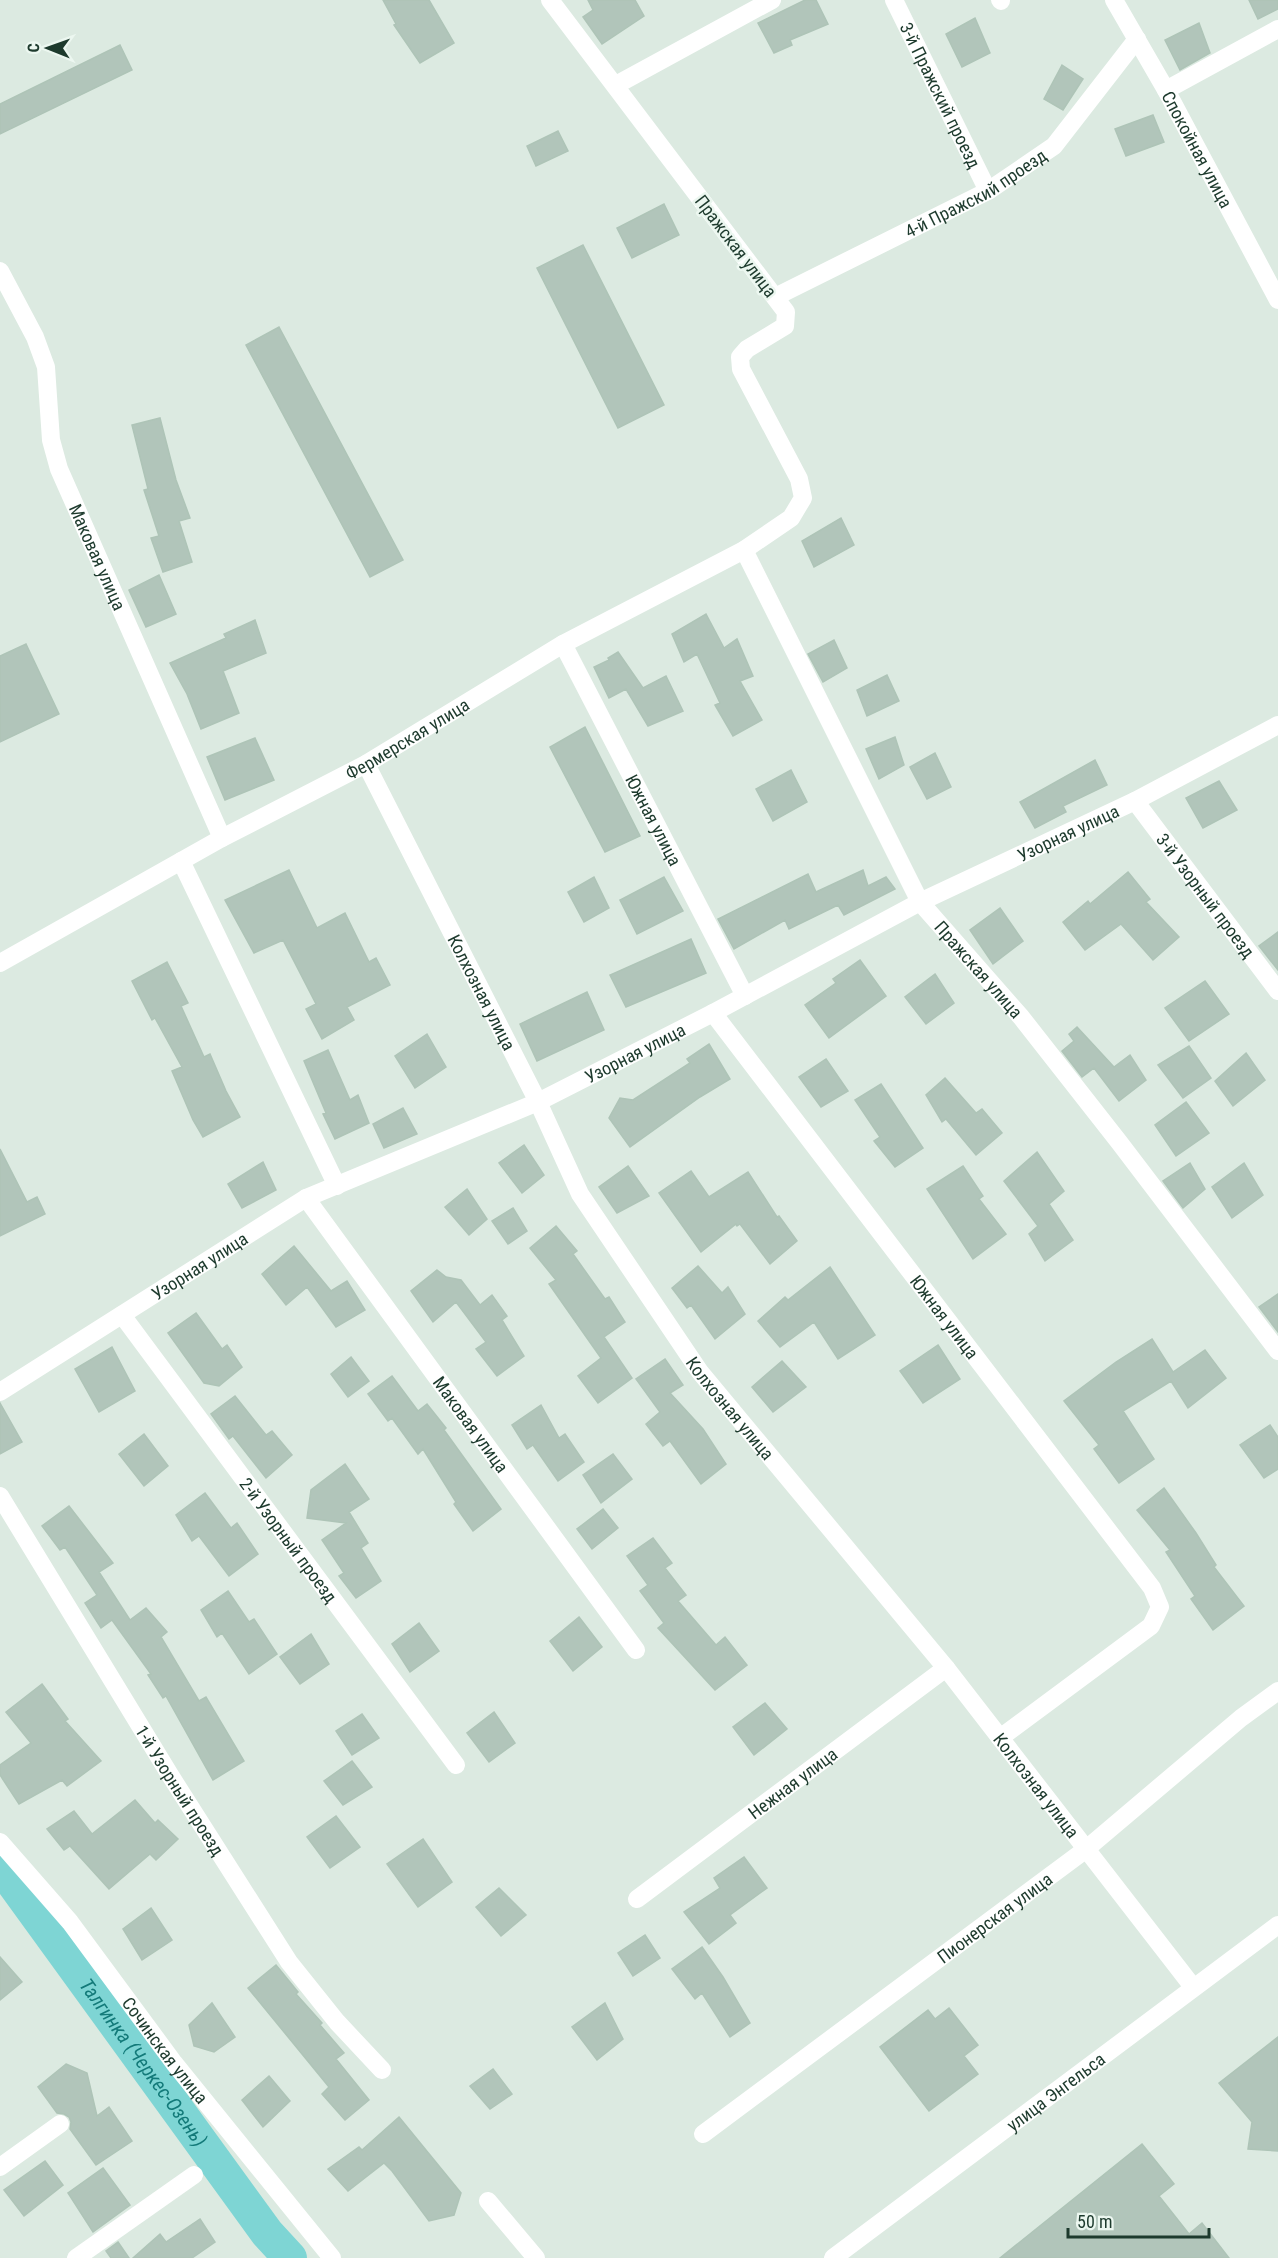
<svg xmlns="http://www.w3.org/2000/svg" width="1278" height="2258" font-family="'Roboto Condensed',sans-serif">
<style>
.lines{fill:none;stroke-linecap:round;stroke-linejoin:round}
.river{stroke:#7ed5d4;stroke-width:34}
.building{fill:#b1c5ba;stroke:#aec4b7;stroke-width:1.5}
.minor{stroke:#fff;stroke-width:18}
.labels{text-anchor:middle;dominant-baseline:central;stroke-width:5;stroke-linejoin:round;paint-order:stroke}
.street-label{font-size:18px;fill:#1d3a2d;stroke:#ecf7f0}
.water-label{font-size:20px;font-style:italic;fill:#137a79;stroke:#ecf7f0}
</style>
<rect width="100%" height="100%" fill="#dceae1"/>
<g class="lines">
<path class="river" id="s1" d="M0 1865 267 2233 290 2258"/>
</g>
<path class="building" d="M383 0H429L454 43 420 63 394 25 396 24Z
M588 0H635L644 16 602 44 583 17 593 10Z
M805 0H816L828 24 790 40 792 45 774 53 758 23Z
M1249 0H1278V9L1258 19Z
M975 18 990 53 962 67 946 34Z
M1199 23 1210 53 1180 70 1165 40Z
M120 45 132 70 0 134V104Z
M1062 65 1083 79 1063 110 1044 99Z
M1153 115 1164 142 1126 156 1115 129Z
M558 131 568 151 536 166 527 146Z
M664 204 679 235 632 258 617 228Z
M583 245 664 405 618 428 537 268Z
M279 327 403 560 370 577 246 345Z
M160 418 176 480 190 518 179 521 192 562 163 572 151 538 159 536 144 490 148 489 132 425Z
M841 518 854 545 814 567 802 541Z
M159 575 176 614 146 627 129 590Z
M706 614 724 648 737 639 753 676 740 681 762 720 733 736 715 705 720 703 697 654 684 662 672 634Z
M255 620 266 653 223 671 239 713 201 729 187 694 170 663 226 638 224 634Z
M834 640 847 668 823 682 808 654Z
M26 644 59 714 0 742V656Z
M618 652 643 688 666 676 683 711 648 726 626 689 609 698 594 667 609 660 608 658Z
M887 675 899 701 867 716 857 690Z
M585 727 640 836 605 852 550 747Z
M895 737 904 765 879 779 866 749Z
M255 738 274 780 225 800 207 757Z
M935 753 951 787 927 799 910 767Z
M1095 760 1107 785 1063 806 1066 812 1035 828 1020 802Z
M791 770 807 802 773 821 756 789Z
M1219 781 1237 810 1203 828 1186 798Z
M289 870 317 928 345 913 369 962 376 958 390 985 347 1007 354 1020 322 1039 306 1009 316 1004 283 940 254 953 225 900Z
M863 870 868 886 886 877 895 889 844 915 838 905 789 929 785 920 734 949 718 919 808 874 816 892Z
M1128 872 1150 899 1146 902 1179 937 1153 960 1121 924 1085 950 1063 922 1088 901 1090 904Z
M594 877 609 908 584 922 568 892Z
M664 877 683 911 637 934 620 900Z
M1000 908 1023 941 993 964 970 930Z
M1278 932V970L1259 946Z
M691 939 706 973 626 1007 610 975Z
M860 960 886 996 829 1038 805 1005 836 983 833 979Z
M167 962 188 1003 181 1006 204 1057 210 1054 226 1091 240 1117 203 1137 193 1120 172 1071 182 1067 155 1018 152 1020 132 981Z
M935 974 954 1003 926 1024 905 997Z
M1205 981 1229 1014 1189 1041 1165 1008Z
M587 992 604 1030 537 1061 520 1024Z
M1077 1027 1114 1067 1130 1055 1146 1080 1119 1101 1094 1068 1082 1077 1062 1051 1074 1041 1069 1034Z
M427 1034 446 1067 415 1088 395 1056Z
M709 1044 730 1079 700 1097 630 1147 609 1118 620 1098 633 1100 690 1063 687 1059Z
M1189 1046 1211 1078 1183 1098 1158 1065Z
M328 1050 350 1100 358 1095 369 1123 335 1139 323 1114 326 1113 304 1061Z
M1246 1053 1265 1080 1233 1106 1215 1081Z
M826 1059 848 1091 821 1107 799 1077Z
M945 1078 976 1113 982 1109 1002 1133 976 1155 946 1119 942 1122 926 1095Z
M881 1084 923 1148 895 1167 874 1141 880 1137 855 1100Z
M1186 1102 1209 1133 1176 1156 1155 1125Z
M403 1108 417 1134 384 1148 373 1124Z
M524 1145 544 1175 522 1193 499 1163Z
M0 1149 27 1202 37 1197 45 1214 0 1236Z
M1037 1152 1064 1191 1049 1204 1073 1240 1045 1261 1029 1234 1038 1226 1004 1181Z
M263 1162 276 1190 242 1208 228 1184Z
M1190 1163 1205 1189 1183 1208 1163 1181Z
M1244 1163 1263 1195 1232 1218 1212 1187Z
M628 1166 649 1196 617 1213 599 1187Z
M963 1166 983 1196 979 1199 1006 1234 973 1259 927 1189Z
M691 1171 709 1197 748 1172 777 1217 779 1216 797 1241 770 1264 740 1224 737 1226 736 1224 701 1252 659 1193Z
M467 1189 487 1219 469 1235 445 1207Z
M513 1208 527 1231 508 1244 492 1221Z
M556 1226 577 1251 573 1254 605 1299 609 1297 625 1322 604 1337 632 1378 598 1403 578 1376 601 1358 549 1284 556 1280 530 1248Z
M294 1246 331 1291 347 1281 365 1310 336 1327 307 1287 286 1305 262 1274Z
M698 1266 722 1293 728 1287 745 1314 715 1339 691 1305 687 1308 672 1288Z
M830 1267 875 1335 838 1359 814 1322 780 1347 758 1321 785 1297 788 1300Z
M437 1270 446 1277 461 1280 480 1305 492 1295 507 1316 502 1320 524 1356 497 1376 476 1349 486 1342 456 1302 433 1322 411 1291Z
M1278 1294V1332L1259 1307Z
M196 1313 222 1349 227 1345 242 1367 219 1386 204 1383 168 1333Z
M1152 1339 1173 1372 1205 1350 1226 1378 1188 1408 1171 1381 1123 1411 1154 1459 1119 1483 1094 1449 1099 1445 1064 1401 1116 1362Z
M938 1345 960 1379 923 1403 900 1371Z
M112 1347 135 1391 99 1412 75 1369Z
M351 1357 369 1381 348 1397 331 1374Z
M665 1359 683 1385 670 1393 703 1429 726 1464 701 1484 670 1441 663 1446 646 1424 660 1412 636 1379Z
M782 1361 806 1387 773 1412 752 1387Z
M392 1376 418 1411 427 1404 446 1428 444 1430 501 1509 473 1531 454 1504 456 1502 423 1449 418 1454 392 1418 388 1421 368 1394Z
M235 1396 266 1435 272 1431 292 1455 266 1478 233 1436 229 1439 211 1414Z
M0 1403 22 1442 0 1454Z
M541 1405 559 1438 565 1434 584 1462 558 1481 533 1445 527 1449 512 1425Z
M1270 1425 1278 1437V1469L1264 1478 1240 1445Z
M144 1434 168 1466 144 1486 119 1454Z
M613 1454 632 1479 601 1503 583 1475Z
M345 1464 369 1499 349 1512 368 1543 361 1548 381 1581 356 1598 339 1576 344 1573 322 1540 346 1523 307 1518 311 1490Z
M1164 1488 1196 1533 1216 1565 1214 1567 1244 1606 1213 1630 1191 1599 1195 1596 1166 1552 1170 1550 1137 1510Z
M205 1493 231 1528 237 1523 258 1554 229 1576 199 1536 192 1541 176 1515Z
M69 1506 113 1563 99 1572 130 1620 146 1608 167 1632 161 1637 199 1701 206 1697 244 1761 213 1780 166 1696 163 1698 148 1675 151 1674 112 1620 101 1628 85 1603 97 1595 65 1547 60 1550 42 1526Z
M603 1509 618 1528 592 1549 577 1529Z
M653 1538 672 1563 665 1568 686 1595 678 1601 716 1645 725 1637 747 1665 715 1690 658 1628 664 1623 640 1591 648 1585 627 1556Z
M228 1591 249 1622 254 1619 277 1654 249 1674 222 1633 217 1637 201 1610Z
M579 1617 602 1647 573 1671 550 1641Z
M419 1623 439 1651 410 1672 392 1644Z
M311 1634 329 1664 300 1684 280 1657Z
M42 1684 68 1719 65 1721 101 1761 67 1786 62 1780 19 1804 0 1775V1765L31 1743 6 1712Z
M765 1703 787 1729 754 1755 733 1727Z
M494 1712 515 1743 489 1762 467 1733Z
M362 1714 379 1738 352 1755 336 1731Z
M352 1761 372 1787 343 1805 324 1781Z
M135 1800 155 1823 158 1820 178 1839 156 1860 150 1854 109 1889 70 1846 64 1850 47 1829 74 1811 92 1834Z
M336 1816 360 1847 330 1868 307 1837Z
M423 1839 452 1882 418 1907 387 1864Z
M744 1857 767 1888 730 1915 736 1923 709 1944 684 1912 720 1888 714 1878Z
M499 1888 526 1915 501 1936 476 1907Z
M151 1908 172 1940 142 1960 123 1929Z
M645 1935 660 1958 633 1976 618 1953Z
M702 1947 723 1977 750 2023 730 2037 702 1993 695 1999 672 1969Z
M0 1957 22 1982 0 2000Z
M276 1965 298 1992 296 1994 322 2023 320 2025 344 2053 336 2059 369 2100 345 2120 322 2094 329 2087 248 1988Z
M212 2003 235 2037 214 2052 194 2046 189 2025Z
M605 2003 623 2039 597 2060 572 2027Z
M949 2008 978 2045 964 2056 978 2074 929 2111 880 2047 928 2010 935 2019Z
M1278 2037V2151L1248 2149 1252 2122 1219 2083Z
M66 2064 87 2073 97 2116 109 2107 132 2141 96 2165 70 2129 71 2122 69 2117 64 2114 57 2113 38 2087Z
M493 2069 512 2094 490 2109 470 2086Z
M269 2076 290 2101 263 2127 242 2100Z
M399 2117 461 2193 454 2215 429 2221 392 2171 384 2163 348 2191 328 2169 359 2147 362 2150Z
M1142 2144 1174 2184 1159 2196 1189 2234 1202 2223 1229 2258H1000Z
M45 2161 63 2185 24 2216 4 2190Z
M103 2168 130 2205 93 2232 68 2193Z
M200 2219 215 2242 192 2258H133L160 2234 166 2242Z
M118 2242 129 2258H111L106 2251Z"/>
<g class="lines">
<g class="minor">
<path id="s2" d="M894 0 988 191"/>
<path d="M1000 0 1001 1"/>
<path id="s3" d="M1114 0 1166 90 1278 300"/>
<path d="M616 85 772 0"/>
<path d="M1166 90 1278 29"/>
<path id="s4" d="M0 271 35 337 46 367 51 440 59 469 222 838"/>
<path id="s5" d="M775 297 988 191 1054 146 1137 39"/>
<path id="s6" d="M744 550 920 902 1021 1017 1119 1142 1278 1351"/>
<path id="s7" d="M563 644 745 996"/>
<path id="s8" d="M366 764 538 1102 580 1194 700 1372 946 1668 1193 1987"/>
<path id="s9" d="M1135 801 1278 991"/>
<path d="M181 861 337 1186"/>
<path id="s10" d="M0 963 222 838 366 764 563 644 744 550 791 518 803 498 799 479 741 369 740 357 747 349 785 326 786 312 550 0"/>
<path id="s11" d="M713 1013 1152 1588 1160 1607 1151 1626 1000 1738"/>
<path id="s12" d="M306 1198 636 1650"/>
<path id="s13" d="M122 1315 456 1765"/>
<path id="s14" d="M0 1392 306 1198 538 1102 713 1013 920 902 1135 801 1278 725"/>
<path id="s15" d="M0 1496 170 1775 289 1962 337 2022 382 2070"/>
<path id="s16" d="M0 1842 70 1922 174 2063 332 2258"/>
<path id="s17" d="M637 1899 946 1668"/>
<path id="s18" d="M703 2134 1085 1850 1241 1718 1278 1691"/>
<path d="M0 2167 60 2124"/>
<path d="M488 2201 536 2258"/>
<path d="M76 2258 194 2175"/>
<path id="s19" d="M833 2258 1278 1925"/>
</g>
</g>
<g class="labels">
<g class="street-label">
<text stroke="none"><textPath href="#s2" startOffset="106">3-й Пражский проезд</textPath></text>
<text stroke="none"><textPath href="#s3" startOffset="171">Спокойная улица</textPath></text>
<text stroke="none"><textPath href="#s5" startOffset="226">4-й Пражский проезд</textPath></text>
<text transform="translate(736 246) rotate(53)">Пражская улица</text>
<text stroke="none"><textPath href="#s4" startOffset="306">Маковая улица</textPath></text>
<text stroke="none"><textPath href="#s10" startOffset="465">Фермерская улица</textPath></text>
<text stroke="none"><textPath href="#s7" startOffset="198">Южная улица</textPath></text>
<text stroke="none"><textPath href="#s14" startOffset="1208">Узорная улица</textPath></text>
<text stroke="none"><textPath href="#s9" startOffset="118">3-й Узорный проезд</textPath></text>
<text stroke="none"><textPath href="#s6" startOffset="483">Пражская улица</textPath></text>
<text stroke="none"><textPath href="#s8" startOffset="256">Колхозная улица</textPath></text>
<text stroke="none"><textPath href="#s14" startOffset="722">Узорная улица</textPath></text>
<text stroke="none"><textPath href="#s14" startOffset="236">Узорная улица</textPath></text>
<text stroke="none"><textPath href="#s11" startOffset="382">Южная улица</textPath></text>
<text stroke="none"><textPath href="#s8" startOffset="742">Колхозная улица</textPath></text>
<text stroke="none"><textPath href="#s12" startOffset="280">Маковая улица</textPath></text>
<text stroke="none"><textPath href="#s13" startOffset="280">2-й Узорный проезд</textPath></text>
<text stroke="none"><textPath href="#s17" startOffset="194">Нежная улица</textPath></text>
<text stroke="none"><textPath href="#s8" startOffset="1228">Колхозная улица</textPath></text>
<text stroke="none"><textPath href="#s15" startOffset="345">1-й Узорный проезд</textPath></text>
<text stroke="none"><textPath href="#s18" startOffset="363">Пионерская улица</textPath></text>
<text stroke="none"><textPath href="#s16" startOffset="266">Сочинская улица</textPath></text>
<text stroke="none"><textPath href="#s19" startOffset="278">улица Энгельса</textPath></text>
</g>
<g class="water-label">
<text stroke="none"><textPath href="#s1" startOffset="244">Талгинка (Черкес-Озень)</textPath></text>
</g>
</g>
<g transform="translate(48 48) rotate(271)" stroke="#ecf7f0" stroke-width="4.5" paint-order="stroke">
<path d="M0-4.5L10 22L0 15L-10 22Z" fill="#1d3a2d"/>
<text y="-9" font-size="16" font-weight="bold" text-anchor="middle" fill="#1d3a2d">С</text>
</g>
<path d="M1068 2228v9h141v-9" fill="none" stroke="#1d3a2d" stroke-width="3"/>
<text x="1077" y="2228" font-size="18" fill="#1d3a2d" stroke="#ecf7f0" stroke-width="4.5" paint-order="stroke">50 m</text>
</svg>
